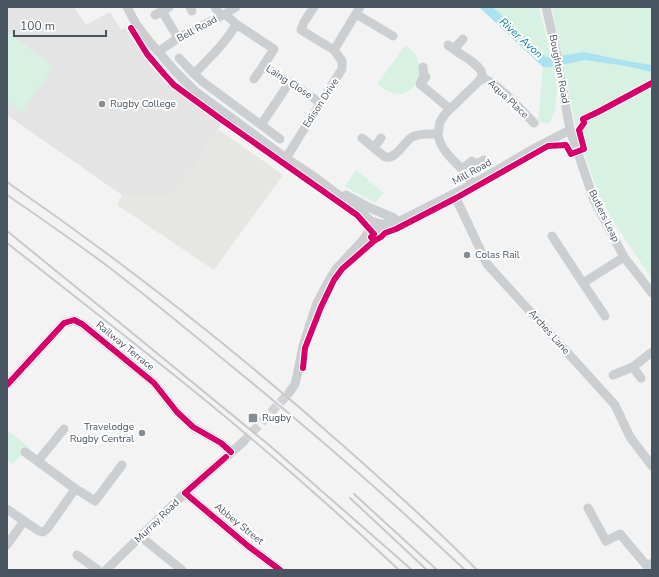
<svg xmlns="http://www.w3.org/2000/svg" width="659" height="577" font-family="'Nunito Sans',sans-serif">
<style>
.commercial{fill:#e6e6e2}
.education{fill:#e4e4e5}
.green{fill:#d7f2e2}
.water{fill:#aae2f2}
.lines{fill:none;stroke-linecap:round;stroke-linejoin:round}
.minor-tunnel{stroke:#d1d3d6;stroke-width:9;stroke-dasharray:9 4.5;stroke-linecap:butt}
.minor{stroke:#cccfd2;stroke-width:9}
.rail{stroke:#c8c9cb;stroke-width:2}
.cycleway-casing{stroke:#fff;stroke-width:8}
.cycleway{stroke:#d6006c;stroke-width:6}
.poi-dot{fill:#848c94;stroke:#fff;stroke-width:1.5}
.labels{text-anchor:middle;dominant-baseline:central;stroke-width:4;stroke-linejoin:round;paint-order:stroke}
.street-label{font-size:10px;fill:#485561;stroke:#fff}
.poi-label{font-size:10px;fill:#485561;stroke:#fff;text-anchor:start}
.water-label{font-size:11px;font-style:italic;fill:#087e9e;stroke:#fff}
</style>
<rect width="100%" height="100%" fill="#f3f3f3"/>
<path class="commercial" d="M218 129 283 175 214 270 117 205 122 195H168L194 166Z"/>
<path class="education" d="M7 7H74L86 25 110 12 121 30 125 28 147 61 165 81 210 114 221 124 194 166 174 193 168 195H122L7 115Z"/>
<path class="green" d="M493 7H539L551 57H546Z
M552 7H652V279L619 230 600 197 577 134Z
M7 32 54 66 22 112 7 101Z
M405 46C420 53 419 63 421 77 417 81 414 87 410 90 399 99 386 91 377 84Z
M554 66 557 90 555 109 550 123 538 122 543 67Z
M356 170 384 193 375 203 344 186 346 185Z
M7 430 29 447 13 464 7 460Z"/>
<path class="water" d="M479 7H493L546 57 566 55 584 52 627 61 652 65V72L626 66 585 60 552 67H543Z"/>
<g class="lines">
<path class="minor-tunnel" d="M243 442 289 393"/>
<path class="minor" d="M127 7 136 24 149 41 175 71 195 91 286 158 312 175 360 211 371 221 381 224H395
M190 7 192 11
M215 7 221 16
M314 7 304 22 301 30 334 50
M546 7 556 51 570 130 594 200 624 257 652 293
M162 11 178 38
M225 14 236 24 274 49 263 66 321 103
M356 14 393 36
M155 15 169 7
M236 24C226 43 209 58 194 74L203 82 280 139
M454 49 463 39
M158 52 178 38 225 14 236 7
M179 58 194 74
M426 77 420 84 450 109
M481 77C500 85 520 109 534 123
M254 79 263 66
M421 82 424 76 423 67
M261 125 289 83
M438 134 440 122 445 114 480 80 482 74 481 71 478 67 470 60 462 55 448 45
M362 138 385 157C396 160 404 142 412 137 419 133 430 134 438 134 440 149 451 158 461 168 465 173 469 179 473 184
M374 148 381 138
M286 158 293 147 301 134 342 69V61L334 50 360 7
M462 169 472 161 477 164 484 160
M454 194 487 264 615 405 630 437 652 466
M346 195 370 208 394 218
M552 236 583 283 624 257
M363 240 369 239 392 225 473 184 537 147 570 130
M583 283 605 316
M633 367 641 378
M613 375 633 367 652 352
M7 385 64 323 74 320 82 324 154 383 177 412 193 427 221 443 231 452
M289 393 295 384 297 376 303 346 317 303 327 284 336 269 363 240 370 230 383 224
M25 452 77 490
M38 461 64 429
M185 493 248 546 280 570
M588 508 606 541 620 534 647 566 652 563
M7 509 24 521
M141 537 182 570
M7 545 24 521 39 531 43 532 47 529 73 492 77 490 81 492 95 501 122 465
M77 555 98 570
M106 570 185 493 243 442"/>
<path class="rail" d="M7 182C126 264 239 353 347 449 391 488 436 528 477 570
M7 195C42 219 77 243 110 268 153 301 194 335 235 369 314 433 391 500 465 570
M7 231 114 318 269 445 412 570
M7 243C69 292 132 341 194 391 264 448 333 508 399 570
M354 494 437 570
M350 498 427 570"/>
<g class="cycleway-casing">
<path id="cycleway" d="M131 28 147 54 164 74 174 85 222 120 357 215 374 234 371 237 374 241
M303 368 305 348 321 307 334 280 342 269 374 241 381 237 385 233 396 229 456 198 548 146 566 145 571 154 584 149 579 130 584 123 583 119 598 112 652 83
M7 385 64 323 74 320 82 324 154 383 177 412 193 427 221 443 231 452
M226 457 185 493 248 546 280 570"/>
</g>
<use href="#cycleway" class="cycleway"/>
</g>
<g class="poi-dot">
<circle cx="102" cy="104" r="4"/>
<circle cx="467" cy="255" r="4"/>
<rect x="248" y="413" width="10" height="10" rx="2"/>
<circle cx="142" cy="433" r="4"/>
</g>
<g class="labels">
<g class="street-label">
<text transform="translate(197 29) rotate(-28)">Bell Road</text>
<text transform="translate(559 69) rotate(79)">Boughton Road</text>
<text transform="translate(289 82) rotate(33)">Laing Close</text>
<text transform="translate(508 99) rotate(43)">Aqua Place</text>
<text transform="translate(321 103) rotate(-57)">Edison Drive</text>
<text transform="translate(472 172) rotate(-29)">Mill Road</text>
<text transform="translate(604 216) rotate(64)">Butlers Leap</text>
<text transform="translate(549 332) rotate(48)">Arches Lane</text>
<text transform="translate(125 346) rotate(39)">Railway Terrace</text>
<text transform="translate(157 521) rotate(-44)">Murray Road</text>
<text transform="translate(239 524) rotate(39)">Abbey Street</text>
</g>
<g class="poi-label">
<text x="110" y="104">Rugby College</text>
<text x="475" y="255">Colas Rail</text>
<text x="262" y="418">Rugby</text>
<text x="134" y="427" text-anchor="end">Travelodge<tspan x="134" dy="12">Rugby Central</tspan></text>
</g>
<g class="water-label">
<text transform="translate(521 38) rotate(42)">River Avon</text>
</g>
</g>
<rect width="659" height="577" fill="none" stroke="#485561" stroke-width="16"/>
<path d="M14 30v6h92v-6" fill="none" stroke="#485561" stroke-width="2"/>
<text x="20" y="30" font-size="12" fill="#485561" stroke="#ffffff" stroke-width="3" paint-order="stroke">100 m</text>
</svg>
